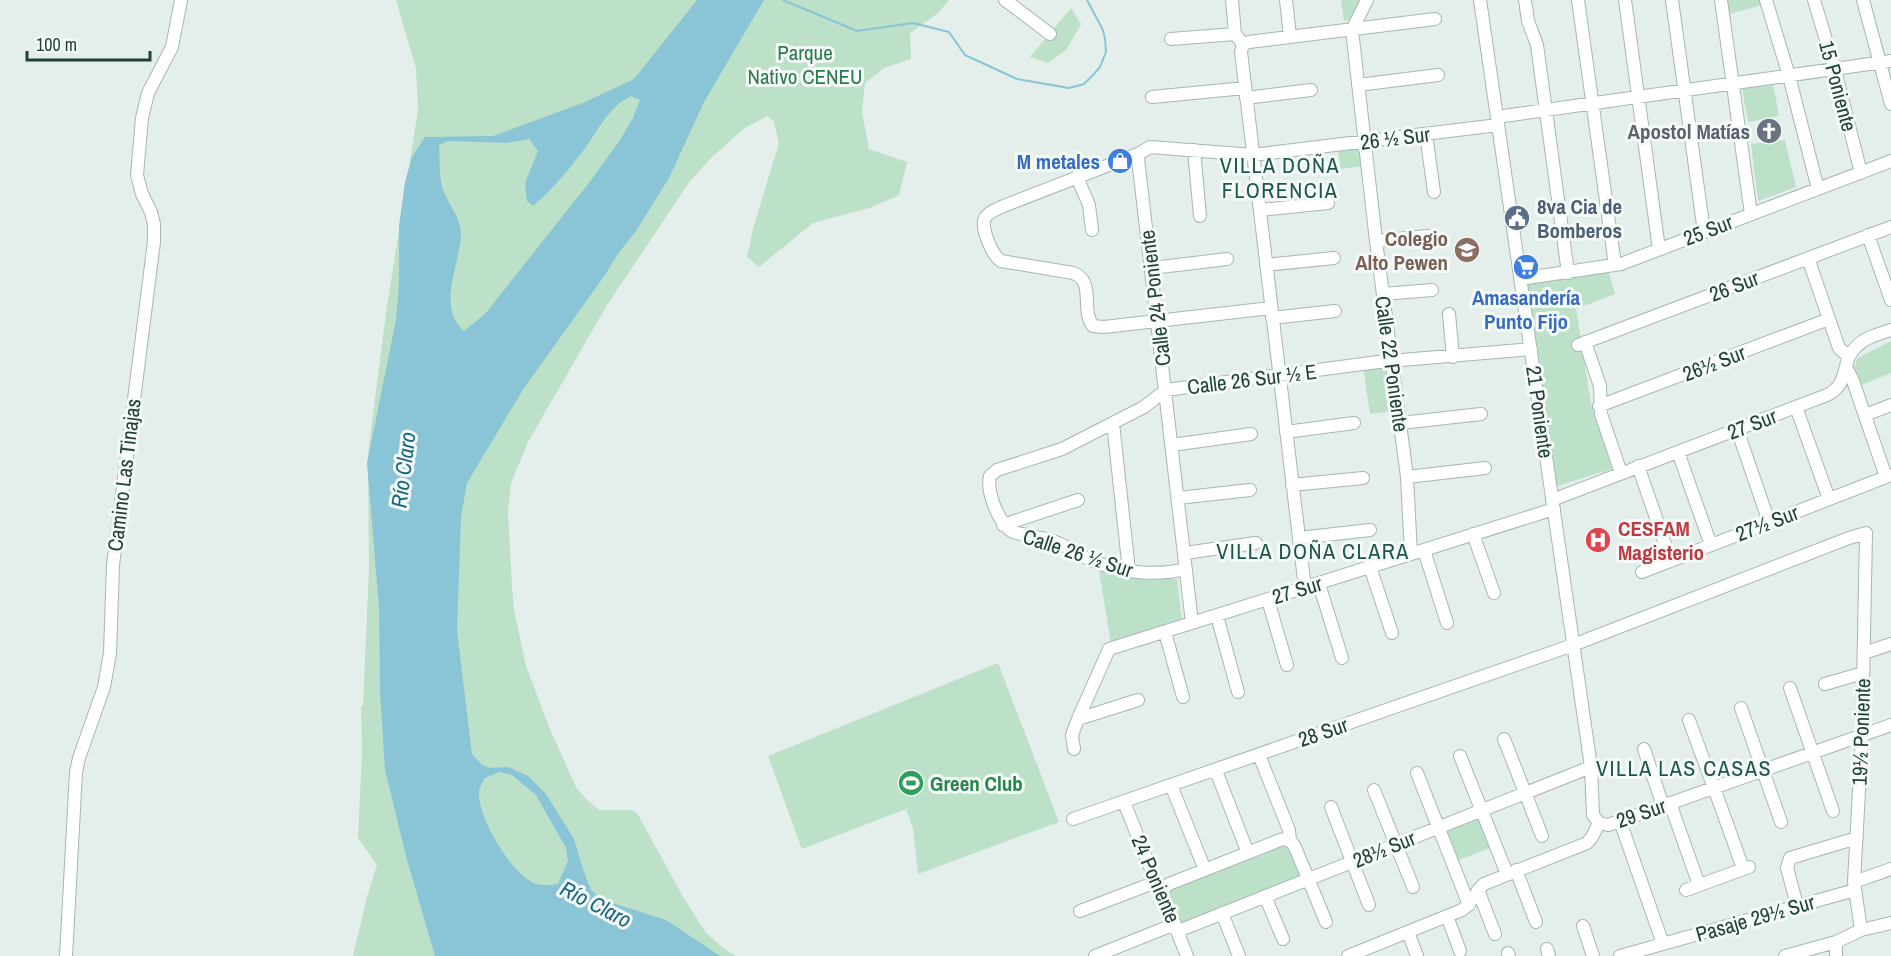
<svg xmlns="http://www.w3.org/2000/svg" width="1891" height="956" font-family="'Archivo Narrow',sans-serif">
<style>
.green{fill:#bce0c8}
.water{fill:#89c5d6;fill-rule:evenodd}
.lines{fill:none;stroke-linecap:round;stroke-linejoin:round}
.stream{stroke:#89c5d6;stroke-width:2}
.minor-casing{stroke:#a6b7b2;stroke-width:14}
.minor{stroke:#fff;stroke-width:12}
.labels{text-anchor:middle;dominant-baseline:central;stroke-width:6;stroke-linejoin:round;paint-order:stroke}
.park-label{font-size:21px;fill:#2a7b4f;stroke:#f5faf8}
.street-label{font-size:21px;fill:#22413b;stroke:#f5faf8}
.worship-label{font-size:21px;font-weight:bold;fill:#5b616d;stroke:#f5faf8;text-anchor:end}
.shop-label{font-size:21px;font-weight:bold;fill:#366cbe;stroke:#f5faf8;text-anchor:end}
.service-label{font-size:21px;font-weight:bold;fill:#4e5e75;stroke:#f5faf8;text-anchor:start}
.education-label{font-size:21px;font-weight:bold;fill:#785e54;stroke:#f5faf8;text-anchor:end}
.health-label{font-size:21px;font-weight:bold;fill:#be3a42;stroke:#f5faf8;text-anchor:start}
.leisure-label{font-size:21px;font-weight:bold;fill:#27864d;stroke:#f5faf8;text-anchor:start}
.neighbourhood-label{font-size:22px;letter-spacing:1.5px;fill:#1c554b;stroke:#f5faf8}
.water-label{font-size:22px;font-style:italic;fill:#186881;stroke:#f5faf8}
</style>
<rect width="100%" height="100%" fill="#e4eeea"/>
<path class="green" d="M396 0H949L938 13 910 33 911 59 884 68 865 83 862 112 869 149 907 162 899 195 872 207 813 223 759 267 747 257 753 229 779 143 774 122 768 116 743 129 710 159 690 181 607 305 528 442 511 483 508 512 512 586 514 610 526 666 549 727 576 787 586 799 599 810H632L637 813 682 895 706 933 723 948 736 956H353L367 897 377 865 358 838 362 753 361 707 363 705 369 569 368 454 386 313 418 110 416 68Z
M1341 0H1361L1351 19 1344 21Z
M1727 0H1762L1763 5 1729 14Z
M1071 8 1081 24 1066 50 1048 63 1030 57Z
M1773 83 1779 116 1748 122 1742 88Z
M1785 140 1796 187 1758 201 1751 144Z
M1359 148 1362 166 1341 169 1338 151Z
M1608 270 1615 294 1576 309 1591 404 1612 469 1554 487 1526 283Z
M1891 341V373L1859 386 1853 370 1858 358Z
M1391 362 1399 410 1370 414 1363 366Z
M1098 564 1135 574 1177 579 1182 620 1111 644Z
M998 663 1059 822 918 874 913 828 906 809 802 849 768 756Z
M1480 816 1492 847 1457 861 1445 829Z
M1282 843 1291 846 1302 871 1299 877 1185 924 1178 921 1167 895 1171 887Z"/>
<path class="water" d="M697 0H764L704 102 669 178 636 231 617 255 605 275 524 388 467 483 461 517 457 631 472 754 482 765 491 768 508 767 528 776 546 794 574 839 584 872 591 890 603 900 666 920 720 956H435L407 860 385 770 380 691 379 607 367 463 396 320 399 284V226L405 182 412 157 425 137 493 136 585 102 634 79ZM631 96 640 100 633 118 620 140 592 179 485 314 464 331C436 306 460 265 461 234 461 217 447 203 442 187 439 175 440 158 439 145L448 141 506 143 529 139 538 151 525 183 527 201 533 206C554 188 574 164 590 141 602 123 611 106 631 96ZM500 772 512 775 536 795 566 848 568 861 558 884C547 886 536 886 527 879 507 865 477 815 479 791 480 787 483 781 485 778Z"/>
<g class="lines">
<path class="stream" d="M783 0 857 31 913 23 949 32 965 55 1017 79 1069 88 1084 84 1093 75 1100 67 1106 52 1105 38 1102 28 1087 0"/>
<g class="minor-casing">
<path id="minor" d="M1005 0 1050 34
M1232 0 1235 34
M1286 0 1290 36
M1480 0 1591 767 1593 815 1599 823
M1525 0 1528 21 1537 45 1568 273
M1578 0 1615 265
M1625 0 1659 249
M1672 0 1704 232
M1721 0 1751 214
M1766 0 1789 76 1818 189
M1814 0 1835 70 1861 173
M1863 0 1891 104
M1352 30 1376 241 1407 477 1411 554
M1352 30 1367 0
M1171 39 1235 34 1243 44
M1243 44 1241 52 1305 588
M1243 44 1249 42 1435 19
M1358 85 1438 75
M1152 97 1245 88
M1246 98 1311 90
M1497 117 1891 61
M1426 134 1434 192
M1194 150 1200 216
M1140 153 1138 159 1192 623
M1077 177 1089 205 1092 230
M1260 210 1328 203
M1868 235 1891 300
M1376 241 1428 236
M1808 258 1839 348 1849 357
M1266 265 1334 258
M1152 268 1227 259
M1520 279 1621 264 1891 161
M1383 294 1432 290
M1271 308 1104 327 1093 326C1080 310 1096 281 1073 273L1001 261C992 255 980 227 985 218 988 212 996 210 1001 207L1140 153 1150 147 1253 155 1498 125
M1449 314 1453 357
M1272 318 1335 311
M1585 342 1600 386 1601 414 1621 473
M1578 345 1891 227
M1847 369 1853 381 1886 477
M1599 406 1829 319
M1796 407 1829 499
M1865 415 1891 405
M1113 423 1129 571
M1401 423 1481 414
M1737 429 1769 522
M1286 432 1354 423
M1172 445 1251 434
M1678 452 1711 545
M1638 466 1671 561
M1407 477 1485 468
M1292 485 1363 478
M1178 498 1250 490
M1552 500 1827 395C1851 383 1840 362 1856 347 1865 337 1879 334 1891 330
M1003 525 1078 500
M1473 534 1494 593
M1299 538 1370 530
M1424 550 1447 623
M1185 553 1256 543
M1370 567 1392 633
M1186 569C1156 576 1123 573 1095 562 1082 557 1071 548 1058 543 1044 537 1028 536 1013 532 999 524 986 492 990 476L997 470 1062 449 1144 407 1166 390 1378 362 1531 349
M1642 572 1891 475
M1319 584 1342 658
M1268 600 1287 665
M1217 616 1238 692
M1165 632 1183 697
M1864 653 1891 644
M1825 684 1863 673
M1790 688 1833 811
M1741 708 1781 822
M1078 719 1138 700
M1689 720C1707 770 1726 819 1743 869
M1504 739 1542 836
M1074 749 1072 735 1078 719 1109 649 1554 509
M1644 749 1663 806
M1259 755 1289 830 1290 841
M1460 756 1507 874
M1216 771 1248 853
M1417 773 1469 905
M1171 785 1205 870
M1374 790 1413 887
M1124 802 1156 882 1163 889V896L1187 956
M1670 803 1699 885
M1331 807 1369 905
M1073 819 1573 645 1849 538 1866 533 1862 736 1854 882 1861 930
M1620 821 1663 944
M1599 823 1608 825 1620 821 1891 725
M1516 870 1536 922
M1854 882 1891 869
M1163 889 1169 884 1280 840C1287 838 1292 841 1295 847L1326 922
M1478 890 1495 934
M1686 890 1749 867
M1265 896 1283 939
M1797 905 1787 868 1790 858 1857 838
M1080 911 1156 882
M1222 913 1239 956
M1447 916 1460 951
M1583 926 1593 956
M1178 931 1591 767
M1408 932 1417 956
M1547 949 1549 956
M1508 953 1509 956
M66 956 76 772 79 758 104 687 110 653 113 565 154 242V224L151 212 142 194 137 175 142 118 148 93 172 47 181 0
M1095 956 1175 924
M1348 956 1462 910C1473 903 1475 892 1484 884L1587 843 1592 837 1599 823
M1620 956 1855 890
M1785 956 1836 942 1861 930 1891 923
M1836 956V942"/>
</g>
<use href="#minor" class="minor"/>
</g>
<defs>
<g id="church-disc" transform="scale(1.35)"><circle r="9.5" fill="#6b7280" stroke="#f5faf8"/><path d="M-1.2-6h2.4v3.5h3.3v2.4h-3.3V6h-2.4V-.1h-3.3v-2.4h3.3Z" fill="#fff"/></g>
<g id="shop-disc" transform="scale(1.35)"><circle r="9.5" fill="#3f7fe0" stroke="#f5faf8"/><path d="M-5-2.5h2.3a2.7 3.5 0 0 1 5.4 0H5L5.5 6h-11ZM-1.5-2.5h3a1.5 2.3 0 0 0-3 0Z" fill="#fff"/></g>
<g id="civic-disc" transform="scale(1.35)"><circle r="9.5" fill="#5c6f8a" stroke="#f5faf8"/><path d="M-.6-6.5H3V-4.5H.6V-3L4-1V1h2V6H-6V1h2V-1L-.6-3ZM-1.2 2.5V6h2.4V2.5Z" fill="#fff"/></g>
<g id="school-disc" transform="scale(1.35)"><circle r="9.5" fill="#8d6e63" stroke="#f5faf8"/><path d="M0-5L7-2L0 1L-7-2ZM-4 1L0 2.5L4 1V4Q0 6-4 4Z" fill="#fff"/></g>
<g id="supermarket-disc" transform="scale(1.35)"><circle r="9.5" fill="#3f7fe0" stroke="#f5faf8"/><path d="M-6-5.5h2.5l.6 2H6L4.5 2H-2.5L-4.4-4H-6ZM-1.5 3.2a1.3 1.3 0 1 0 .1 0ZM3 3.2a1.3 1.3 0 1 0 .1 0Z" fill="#fff"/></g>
<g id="hospital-disc" transform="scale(1.35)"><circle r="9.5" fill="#e0444e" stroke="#f5faf8"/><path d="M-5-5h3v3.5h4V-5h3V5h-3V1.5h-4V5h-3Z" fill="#fff"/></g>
<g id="stadium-disc" transform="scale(1.35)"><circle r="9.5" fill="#2e9e5b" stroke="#f5faf8"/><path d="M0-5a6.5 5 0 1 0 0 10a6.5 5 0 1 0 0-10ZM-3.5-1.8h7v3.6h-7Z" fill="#fff"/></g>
</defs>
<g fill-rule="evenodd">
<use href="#church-disc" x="1769" y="131"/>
<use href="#shop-disc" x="1120" y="161"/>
<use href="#civic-disc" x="1517" y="218"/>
<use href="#school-disc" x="1467" y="250"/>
<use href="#supermarket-disc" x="1526" y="267"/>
<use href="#hospital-disc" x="1598" y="540"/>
<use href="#stadium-disc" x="911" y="783"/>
</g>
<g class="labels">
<g class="park-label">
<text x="805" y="52">Parque<tspan x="805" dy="24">Nativo CENEU</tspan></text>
</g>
<g class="street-label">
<text transform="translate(1838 86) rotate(75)">15 Poniente</text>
<text transform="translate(1395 138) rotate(-7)">26 ½ Sur</text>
<text transform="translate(1708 230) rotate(-21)">25 Sur</text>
<text transform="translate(1734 286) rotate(-21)">26 Sur</text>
<text transform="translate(1155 298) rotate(-97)">Calle 24 Poniente</text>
<text transform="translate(1714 363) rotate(-21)">26½ Sur</text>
<text transform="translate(1392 364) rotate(82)">Calle 22 Poniente</text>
<text transform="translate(1252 379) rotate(-7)">Calle 26 Sur ½ E</text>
<text transform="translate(1540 412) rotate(82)">21 Poniente</text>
<text transform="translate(1752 424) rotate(-21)">27 Sur</text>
<text transform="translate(124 475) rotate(-83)">Camino Las Tinajas</text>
<text transform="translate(1767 523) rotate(-21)">27½ Sur</text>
<text transform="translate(1078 553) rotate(18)">Calle 26 ½ Sur</text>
<text transform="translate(1297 590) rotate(-17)">27 Sur</text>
<text transform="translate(1323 732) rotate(-19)">28 Sur</text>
<text transform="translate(1861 732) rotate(-88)">19½ Poniente</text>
<text transform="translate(1641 813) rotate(-19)">29 Sur</text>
<text transform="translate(1384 849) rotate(-22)">28½ Sur</text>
<text transform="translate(1156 879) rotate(67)">24 Poniente</text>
<text transform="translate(1755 918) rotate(-16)">Pasaje 29½ Sur</text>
</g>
<g class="worship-label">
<text x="1750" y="131">Apostol Matías</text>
</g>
<g class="shop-label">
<text x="1100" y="161">M metales</text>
<text x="1526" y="297" text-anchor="middle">Amasandería<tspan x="1526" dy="24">Punto Fijo</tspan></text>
</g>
<g class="service-label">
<text x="1537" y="206">8va Cia de<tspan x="1537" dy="24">Bomberos</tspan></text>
</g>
<g class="education-label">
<text x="1448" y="238">Colegio<tspan x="1448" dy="24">Alto Pewen</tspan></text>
</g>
<g class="health-label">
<text x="1618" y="528">CESFAM<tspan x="1618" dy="24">Magisterio</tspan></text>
</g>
<g class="leisure-label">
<text x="930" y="783">Green Club</text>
</g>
<g class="neighbourhood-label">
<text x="1280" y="165">VILLA DOÑA<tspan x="1280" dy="25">FLORENCIA</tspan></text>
<text x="1313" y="551">VILLA DOÑA CLARA</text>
<text x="1684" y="768">VILLA LAS CASAS</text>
</g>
<g class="water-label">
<text transform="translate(403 470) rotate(-83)">Río Claro</text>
<text transform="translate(596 904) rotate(27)">Río Claro</text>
</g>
</g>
<path d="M27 51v9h123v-9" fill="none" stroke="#22413b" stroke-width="3"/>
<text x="36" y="51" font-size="18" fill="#22413b" stroke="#f5faf8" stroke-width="4.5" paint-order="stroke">100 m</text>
</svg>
